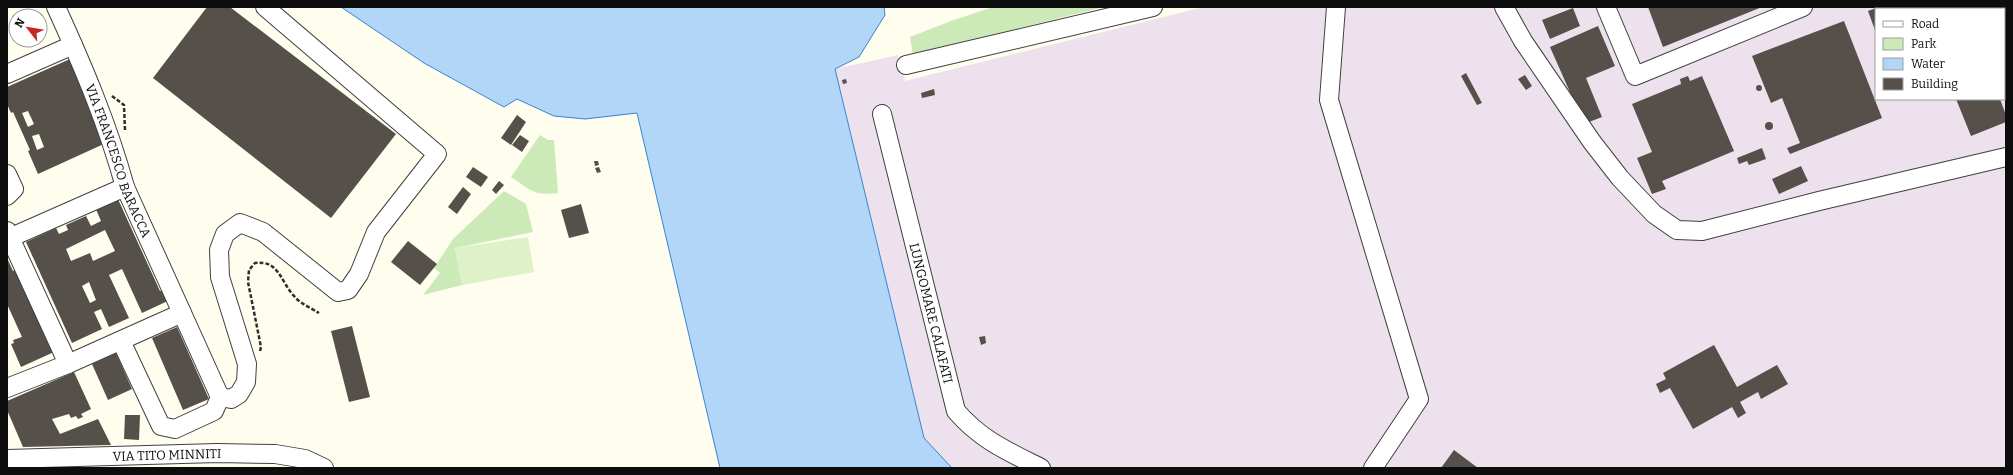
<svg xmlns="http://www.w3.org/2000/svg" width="2013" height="475" font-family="Bitter,serif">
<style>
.industrial{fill:#ece1ec;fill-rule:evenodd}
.green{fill:#cceab7}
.pitch{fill:#dff1c9}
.water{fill:#b2d6f7;stroke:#3784d0}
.building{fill:#56504a;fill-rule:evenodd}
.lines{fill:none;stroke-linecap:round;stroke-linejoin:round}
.minor-casing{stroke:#404040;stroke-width:20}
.path{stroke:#2f2f2f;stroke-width:2.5;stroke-dasharray:4 2;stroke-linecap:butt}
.minor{stroke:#fff;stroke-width:18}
.labels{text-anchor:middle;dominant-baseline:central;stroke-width:4;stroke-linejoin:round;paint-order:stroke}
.street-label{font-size:13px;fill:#0d0d0d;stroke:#fff}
</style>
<rect width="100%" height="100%" fill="#fffdee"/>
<path class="industrial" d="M1204 7H2006V468H952L924 438 835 69 898 55 905 81ZM1876 9H2004V99H1876Z"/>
<path class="green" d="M993 7H1104L913 55 910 37 951 21Z
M540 135 548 140H554L558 193C533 196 531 190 511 177Z
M504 191 526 204 533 232 455 248 462 285 423 295 440 273 434 268 453 239Z"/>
<path class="pitch" d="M528 237 534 272 462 285 455 248Z"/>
<path class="water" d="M341 7H884L885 15 859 57 835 69 924 438 952 468H720L637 113 585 119 554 116 517 99 504 107 424 63Z"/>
<path class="building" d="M207 7H230L396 134 331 218 153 78Z
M1648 7H1762L1663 47Z
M1879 7H1937L1932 9H1876V33L1868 11Z
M1940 7H1965L1966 9H1941Z
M1573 8 1580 26 1550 39 1542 20Z
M1844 21 1882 118 1790 154 1787 148 1800 143 1782 98 1771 103 1752 56Z
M1598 26 1615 66 1586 78 1602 117 1584 124 1550 47Z
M70 59 106 143 38 174 28 151 30 150 13 112 11 113 7 104V87ZM28 111 34 124 28 127 22 113ZM39 134 44 147 37 150 32 136Z
M1466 73 1482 103 1477 105 1461 76Z
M1525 75 1532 86 1526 90 1518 79Z
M1688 76 1690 81 1702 76 1734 151 1662 181 1666 189 1652 194 1637 158 1652 152 1632 104 1681 84 1680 79Z
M846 79 847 83 843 84 842 80Z
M1756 88a3 3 0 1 1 6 0a3 3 0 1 1-6 0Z
M934 89 935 95 922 98 921 93Z
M1956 99H2000L2006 115V122L1971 136Z
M517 115 526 122 511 145 501 138Z
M1765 126a4 4 0 1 1 8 0a4 4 0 1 1-8 0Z
M520 135 529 141 522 152 512 145Z
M1762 148 1766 159 1749 165 1747 161 1739 164 1737 158Z
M594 161H598L599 165 595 166Z
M1801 166 1808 181 1779 194 1772 179Z
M473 167 488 177 481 187 466 177Z
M599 167 601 172 597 173 595 168Z
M499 181 504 185 496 194 492 190Z
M463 187 471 194 457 214 448 207Z
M117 197 160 291 167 288 172 299 142 313 122 269 109 275 129 318 109 327 101 309 94 312 102 329 72 343 26 242 56 228 59 234 68 230 66 225 86 216 91 226 101 221 95 207ZM105 230 115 251 93 261 90 253 71 261 66 249ZM89 282 96 300 90 303 82 286Z
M581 204 589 233 569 238 561 210Z
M408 241 437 264 420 285 391 262Z
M7 258 13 271 17 269 54 352 21 367 11 344 14 343 13 340 22 337 7 304Z
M352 326 370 397 349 402 331 331Z
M177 327 209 399 183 410 152 338Z
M985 336 986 343 981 345 979 337Z
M1714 345 1737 387 1777 365 1788 384 1761 399 1758 392 1740 402 1746 413 1738 418 1732 407 1693 429 1670 388 1660 393 1656 384 1666 379 1663 373Z
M116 353 132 389 108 400 92 364Z
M74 372 91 409 81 414 83 417 78 419 76 416 71 418 69 414 52 419 60 434 98 419 111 445 23 447 7 410V401Z
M125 415H140L139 440 124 439Z
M1454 450 1478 468H1441Z"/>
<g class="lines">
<g class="minor-casing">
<g id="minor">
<path id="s1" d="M56 7C83 66 108 125 125 187L220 397 214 411 175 429 161 426 121 341"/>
<path d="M1336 7 1329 100 1419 399 1373 468"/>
<path d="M1504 7 1523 41 1592 142 1620 178 1654 214 1677 230 1702 231 1819 201 2006 157"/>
<path d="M1606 7 1635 76 1803 7"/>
<path d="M906 65 1153 7"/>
<path d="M7 74 73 45"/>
<path id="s2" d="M882 114 956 411C981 440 1007 451 1041 468"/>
<path d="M7 174 14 189 7 196"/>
<path d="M7 231 68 364"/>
<path d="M7 239 125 187"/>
<path d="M7 388 68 364 182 313"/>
<path d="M220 397 231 399 239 394 246 382 247 364 220 277 219 250 225 234 240 223 263 232 338 292 348 290 359 274 376 232 437 154 265 7"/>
<path id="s3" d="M7 459 217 453 275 454 305 459 324 468"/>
</g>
</g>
<path class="path" d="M112 96 124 105 125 131
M260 351 261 347 248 282 249 270 255 263C280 260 280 282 295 297 301 304 311 308 319 313"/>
<use href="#minor" class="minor"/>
</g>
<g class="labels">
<g class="street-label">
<text stroke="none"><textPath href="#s1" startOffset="166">VIA FRANCESCO BARACCA</textPath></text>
<text stroke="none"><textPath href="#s2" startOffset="205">LUNGOMARE CALAFATI</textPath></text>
<text stroke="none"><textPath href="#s3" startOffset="160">VIA TITO MINNITI</textPath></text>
</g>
</g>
<rect width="2013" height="475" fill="none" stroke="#0d0d0d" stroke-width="16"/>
<rect x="1875" y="8" width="130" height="92" fill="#ffffff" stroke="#9e9e9e"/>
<rect x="1883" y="21" width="20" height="6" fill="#ffffff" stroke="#9e9e9e"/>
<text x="1911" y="28" font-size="12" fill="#0d0d0d">Road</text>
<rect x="1883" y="38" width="20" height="12" fill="#cceab7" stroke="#9e9e9e"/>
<text x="1911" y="48" font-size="12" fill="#0d0d0d">Park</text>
<rect x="1883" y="58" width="20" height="12" fill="#b2d6f7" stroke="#9e9e9e"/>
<text x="1911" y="68" font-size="12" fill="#0d0d0d">Water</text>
<rect x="1883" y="78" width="20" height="12" fill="#56504a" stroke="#9e9e9e"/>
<text x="1911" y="88" font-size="12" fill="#0d0d0d">Building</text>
<g transform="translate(28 28) rotate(301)"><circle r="19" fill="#ffffff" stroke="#9e9e9e"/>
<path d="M0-3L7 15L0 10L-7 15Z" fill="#c02a23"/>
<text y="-6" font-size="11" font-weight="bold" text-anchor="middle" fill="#0d0d0d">N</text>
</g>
</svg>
